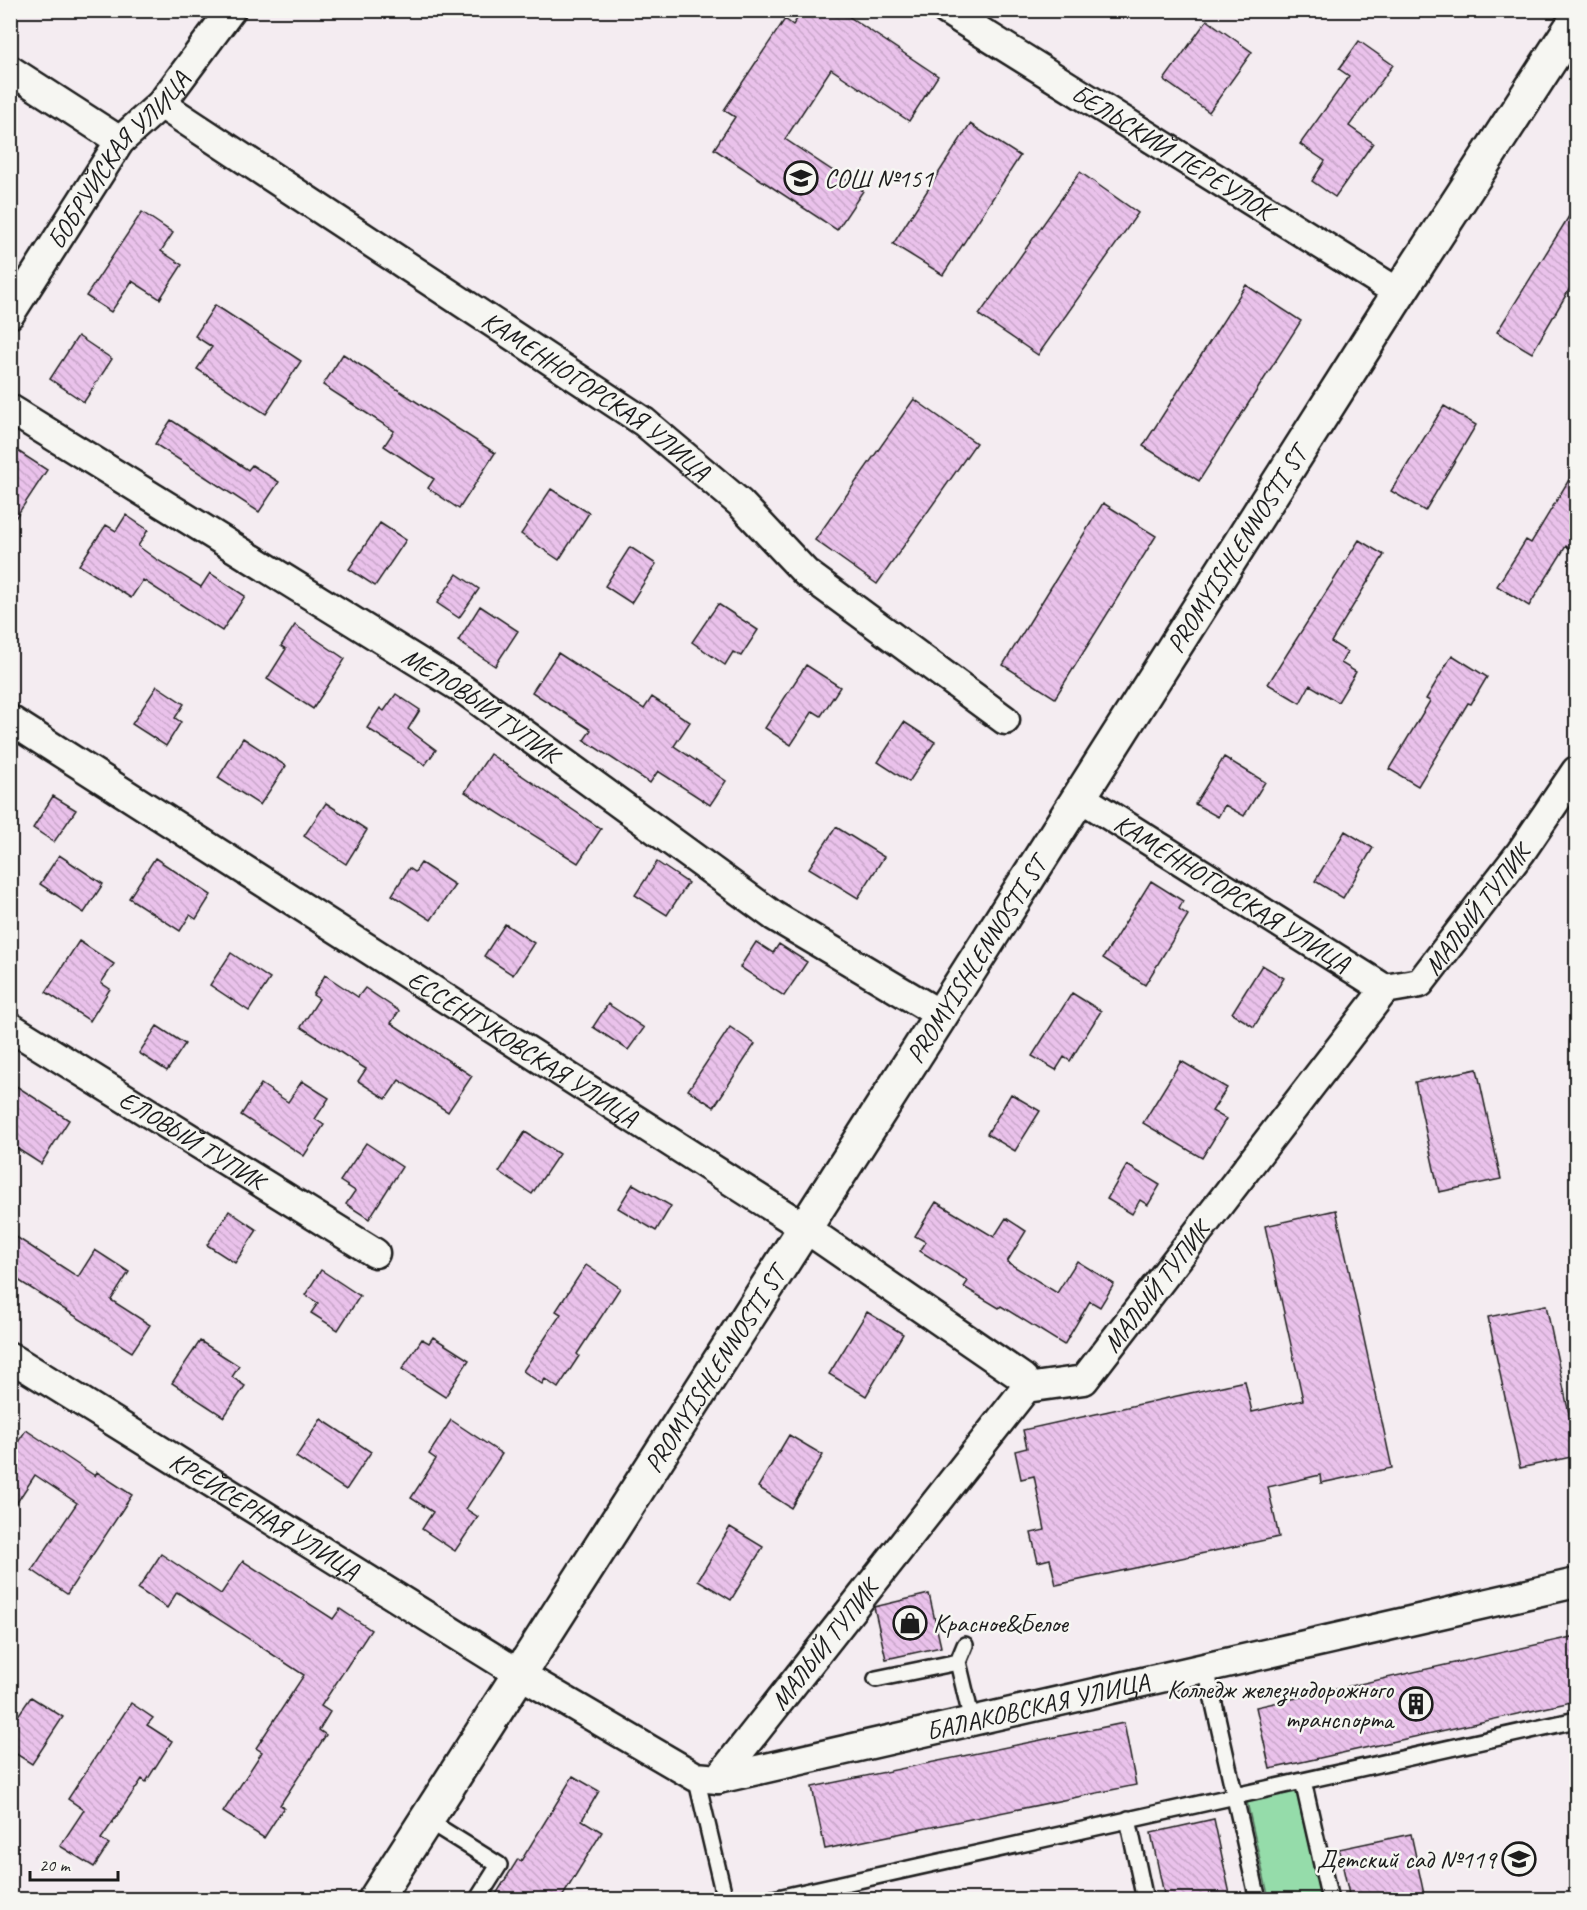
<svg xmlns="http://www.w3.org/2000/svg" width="1587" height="1910" font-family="Caveat,sans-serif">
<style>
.grass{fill:#95dcaa;stroke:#587c63;stroke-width:1.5}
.building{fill:url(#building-back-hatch);stroke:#1c1c1c;stroke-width:1.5}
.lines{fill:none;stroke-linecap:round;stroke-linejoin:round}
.lane-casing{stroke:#1c1c1c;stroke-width:20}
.street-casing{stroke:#1c1c1c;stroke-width:33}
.secondary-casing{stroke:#1c1c1c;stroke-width:38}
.lane{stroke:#f6f6f2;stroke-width:15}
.street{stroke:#f6f6f2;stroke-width:28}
.secondary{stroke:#f6f6f2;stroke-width:33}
.labels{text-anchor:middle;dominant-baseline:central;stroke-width:5;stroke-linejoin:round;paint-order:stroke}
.street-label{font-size:26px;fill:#1c1c1c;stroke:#f6f6f2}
.poi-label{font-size:26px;fill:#1c1c1c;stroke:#f6f6f2;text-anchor:start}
</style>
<defs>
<pattern id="building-back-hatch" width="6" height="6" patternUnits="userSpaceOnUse" patternTransform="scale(1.5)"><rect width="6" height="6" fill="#eac2eb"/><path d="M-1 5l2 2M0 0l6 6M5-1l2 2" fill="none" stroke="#c8a6c9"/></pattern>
</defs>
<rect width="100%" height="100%" fill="#f4ecf1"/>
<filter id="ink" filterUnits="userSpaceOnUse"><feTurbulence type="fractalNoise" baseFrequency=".0167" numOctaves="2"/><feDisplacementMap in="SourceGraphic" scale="12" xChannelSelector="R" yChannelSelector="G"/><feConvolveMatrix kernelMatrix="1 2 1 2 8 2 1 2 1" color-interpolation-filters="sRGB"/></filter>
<g filter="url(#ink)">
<path class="grass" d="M1296 1790 1321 1899H1269L1247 1802Z"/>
<path class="building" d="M803 10H839L938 76 909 121 831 69 785 139 863 191 837 230 714 149 735 117 724 110 785 19 793 25Z
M1207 20 1252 52 1209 112 1164 80Z
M1359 41 1393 65 1349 126 1373 143 1335 197 1312 181 1325 161 1300 144 1349 76 1339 69Z
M970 124 1020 156 943 275 893 244Z
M1080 172 1138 213 1038 355 979 315Z
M1576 205V278L1532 353 1497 332Z
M142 212 173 233 161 251 182 265 160 299 132 281 111 312 86 296Z
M1246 285 1301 321 1199 481 1143 446Z
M215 305 301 361 266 414 197 369 212 347 195 336Z
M78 336 112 359 84 402 50 379Z
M343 354 495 453 459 509 428 488 434 479 384 446 394 431 323 385Z
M914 399 976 443 877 584 815 540Z
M1444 406 1476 425 1425 511 1391 491Z
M171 420 248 470 252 465 279 482 259 512 155 444Z
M10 446 47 470 10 526Z
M1576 468V552L1566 546 1529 606 1497 586 1526 540 1531 543Z
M551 489 589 513 559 560 521 534Z
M1103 503 1156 536 1055 698 1003 665Z
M126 515 148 530 138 546 156 559 201 587 210 573 245 596 222 631 143 580 131 598 79 565 106 525 116 531Z
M380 523 406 540 375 586 349 569Z
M1359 540 1384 555 1331 642 1347 652 1341 663 1356 672 1338 702 1310 685 1300 703 1268 684Z
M630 547 656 564 631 603 605 586Z
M457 574 479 589 459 618 437 603Z
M718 604 758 630 741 656 733 652 725 665 692 642Z
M480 606 518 631 495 666 458 641Z
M295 625 345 659 313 709 267 679 286 649 281 646Z
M558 653 644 709 652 697 690 722 674 746 726 781 710 805 658 771 650 783 584 740 591 730 532 692Z
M1452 655 1487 677 1471 704 1468 703 1418 786 1389 769 1430 701 1426 699Z
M806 665 840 687 821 716 813 711 791 745 765 728Z
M157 686 184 704 175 718 181 722 166 746 132 724Z
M396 694 420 710 408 729 436 750 425 765 367 728 380 708 384 711Z
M904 722 935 742 909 782 878 762Z
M243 738 286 766 260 805 218 778Z
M490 754 601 829 578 863 465 792Z
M1224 757 1265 782 1244 816 1225 805 1218 817 1195 804Z
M53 796 76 810 54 842 33 828Z
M326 803 367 830 346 864 304 836Z
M836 827 884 857 858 898 809 868Z
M1345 831 1373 848 1343 898 1315 881Z
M59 855 103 884 84 913 40 884Z
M155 858 211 895 196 919 190 915 180 931 129 898Z
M657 862 688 883 667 915 635 895Z
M421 863 455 885 431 920 392 895 409 868 415 872Z
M1151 881 1183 901 1179 909 1188 915 1145 985 1103 958Z
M505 924 534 943 513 975 484 956Z
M79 941 114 964 101 983 110 989 90 1021 46 992Z
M756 942 773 953 779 944 807 962 784 996 740 967Z
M231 953 270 979 249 1011 210 985Z
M1262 965 1284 978 1254 1027 1232 1013Z
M325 975 358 997 365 988 399 1011 391 1023 472 1076 448 1112 399 1080 386 1099 358 1081 366 1069 301 1027 319 999 313 995Z
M1072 993 1101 1011 1070 1061 1064 1057 1056 1070 1032 1056Z
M608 1004 644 1028 628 1050 593 1027Z
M157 1026 185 1044 167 1071 139 1053Z
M730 1027 755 1044 714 1107 688 1090Z
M1181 1061 1227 1088 1212 1111 1226 1119 1202 1158 1143 1123Z
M1477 1069 1501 1179 1439 1192 1415 1082Z
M302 1081 329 1098 315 1119 324 1125 304 1156 241 1115 261 1084 288 1102Z
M10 1082 69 1120 41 1164 10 1144Z
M1011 1094 1040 1111 1015 1151 987 1134Z
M525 1132 559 1154 532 1194 499 1172Z
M366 1143 402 1167 369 1219 346 1204 355 1191 340 1181Z
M1127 1165 1160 1185 1148 1205 1140 1200 1132 1214 1107 1199Z
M633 1184 671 1206 656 1231 618 1208Z
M936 1202 994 1237 1006 1218 1026 1231 1007 1262 1057 1293 1077 1261 1114 1284 1100 1307 1090 1301 1064 1345 1001 1306 999 1308 964 1287 968 1281 920 1251 926 1242 915 1236Z
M1336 1210 1392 1468 1321 1483 1320 1475 1268 1487 1279 1537 1056 1585 1050 1559 1038 1562 1031 1533 1045 1530 1034 1476 1021 1479 1015 1451 1027 1448 1023 1430 1245 1381 1252 1412 1303 1400 1265 1226Z
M229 1211 257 1230 235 1263 207 1245Z
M10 1233 78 1277 95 1250 129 1272 111 1300 150 1325 132 1352 10 1275Z
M586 1265 620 1288 577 1354 579 1356 558 1388 545 1379 542 1384 523 1371 561 1314 556 1311Z
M321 1270 360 1296 338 1330 311 1313 318 1303 305 1295Z
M1546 1305 1576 1447V1456L1520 1468 1488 1317Z
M867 1312 903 1334 866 1396 829 1374Z
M433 1337 469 1360 445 1397 402 1369 422 1339 429 1343Z
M200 1341 239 1366 232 1377 245 1386 224 1417 172 1383Z
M321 1419 371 1452 346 1490 296 1457Z
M451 1420 502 1454 466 1509 478 1517 455 1551 422 1529 433 1512 411 1498 436 1459 429 1454Z
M26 1430 95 1476 97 1472 132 1495 67 1594 32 1570 77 1503 35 1475 10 1513V1454Z
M789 1435 823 1455 791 1508 758 1487Z
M730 1527 763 1547 731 1600 698 1580Z
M161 1554 221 1594 243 1561 333 1619 340 1609 371 1630 321 1706 330 1712 319 1730 326 1735 280 1805 284 1807 264 1838 223 1812 262 1752 256 1748 304 1675 177 1592 167 1608 138 1589Z
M929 1594 941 1647 886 1659 874 1607Z
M1576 1636V1701L1270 1769 1256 1707Z
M31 1697 63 1717 32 1764 10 1750V1727Z
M131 1703 153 1718 147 1725 172 1741 146 1782 142 1779 101 1839 109 1844 94 1867 60 1846 84 1810 68 1799Z
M1124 1723 1136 1785 825 1849 812 1787Z
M573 1776 599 1791 582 1820 602 1832 561 1899H493L518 1859 521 1861Z
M1214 1819 1231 1899H1165L1151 1833Z
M1411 1834 1425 1899H1350L1339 1849Z"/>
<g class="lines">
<g class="lane-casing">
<path id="lane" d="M958 1662 965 1645
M1206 1668 1258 1900
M876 1679 958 1662 972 1721
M696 1777 725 1900
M1303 1781 1330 1900
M1128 1819 1145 1900
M427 1820 499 1865 477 1900
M769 1900 1576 1720"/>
</g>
<g class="street-casing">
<g id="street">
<path id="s1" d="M946 10 1399 293"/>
<path d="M10 70 120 141"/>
<path id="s2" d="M161 104 644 422 740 503 806 573 1005 720"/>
<path id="s3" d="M10 314 120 141 161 104 231 10"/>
<path id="s4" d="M10 409 464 690 774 916 941 1015"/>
<path id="s5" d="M10 720 805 1228 1023 1378 1026 1388"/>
<path id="s6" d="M1080 797 1385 989"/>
<path id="s7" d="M10 1027 375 1253"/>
<path id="s8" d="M10 1357 518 1673 696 1777 718 1779 1576 1583"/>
<path id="s9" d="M718 1779 1026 1388 1084 1380 1385 989 1420 983 1521 852 1576 771"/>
</g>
</g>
<g class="secondary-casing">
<g id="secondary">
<path id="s10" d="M375 1900 941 1015 1399 293 1576 20"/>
</g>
</g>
<use href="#lane" class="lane"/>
<use href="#street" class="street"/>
<use href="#secondary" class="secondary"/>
</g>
</g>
<defs>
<g id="school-ring" transform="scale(1.725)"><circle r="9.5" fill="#f6f6f2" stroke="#1c1c1c" stroke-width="1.5"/><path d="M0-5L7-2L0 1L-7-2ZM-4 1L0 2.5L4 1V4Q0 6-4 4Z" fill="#1c1c1c"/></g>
<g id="shop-ring" transform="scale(1.725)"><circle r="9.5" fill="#f6f6f2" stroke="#1c1c1c" stroke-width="1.5"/><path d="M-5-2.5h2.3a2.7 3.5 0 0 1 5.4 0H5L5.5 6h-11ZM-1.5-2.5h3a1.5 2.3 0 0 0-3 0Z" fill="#1c1c1c"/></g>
<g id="building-ring" transform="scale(1.725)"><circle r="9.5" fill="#f6f6f2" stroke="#1c1c1c" stroke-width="1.5"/><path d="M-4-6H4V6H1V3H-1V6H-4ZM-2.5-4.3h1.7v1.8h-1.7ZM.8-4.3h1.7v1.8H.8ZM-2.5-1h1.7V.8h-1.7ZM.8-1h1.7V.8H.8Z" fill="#1c1c1c"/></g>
</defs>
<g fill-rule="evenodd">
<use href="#school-ring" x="801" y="178"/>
<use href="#shop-ring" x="910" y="1623"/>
<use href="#building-ring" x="1416" y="1704"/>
<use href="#school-ring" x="1519" y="1859"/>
</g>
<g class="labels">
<g class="street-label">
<text stroke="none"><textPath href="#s1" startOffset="267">БЕЛЬСКИЙ ПЕРЕУЛОК</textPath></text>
<text stroke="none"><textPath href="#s3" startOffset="189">БОБРУЙСКАЯ УЛИЦА</textPath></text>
<text stroke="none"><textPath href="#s2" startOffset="524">КАМЕННОГОРСКАЯ УЛИЦА</textPath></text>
<text stroke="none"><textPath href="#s10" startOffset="1602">PROMYISHLENNOSTI ST</textPath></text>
<text stroke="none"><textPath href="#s4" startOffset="556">МЕЛОВЫЙ ТУПИК</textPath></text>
<text stroke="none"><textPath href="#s6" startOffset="180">КАМЕННОГОРСКАЯ УЛИЦА</textPath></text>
<text stroke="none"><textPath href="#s9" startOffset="1178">МАЛЫЙ ТУПИК</textPath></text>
<text stroke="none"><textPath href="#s10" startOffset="1116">PROMYISHLENNOSTI ST</textPath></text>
<text stroke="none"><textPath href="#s5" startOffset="609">ЕССЕНТУКОВСКАЯ УЛИЦА</textPath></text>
<text stroke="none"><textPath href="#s7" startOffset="214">ЕЛОВЫЙ ТУПИК</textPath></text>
<text stroke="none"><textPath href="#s9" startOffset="674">МАЛЫЙ ТУПИК</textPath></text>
<text stroke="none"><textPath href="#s10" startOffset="630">PROMYISHLENNOSTI ST</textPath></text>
<text stroke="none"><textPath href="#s8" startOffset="300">КРЕЙСЕРНАЯ УЛИЦА</textPath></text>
<text stroke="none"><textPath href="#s9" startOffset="171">МАЛЫЙ ТУПИК</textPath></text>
<text stroke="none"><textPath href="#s8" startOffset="1154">БАЛАКОВСКАЯ УЛИЦА</textPath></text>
</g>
<g class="poi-label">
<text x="824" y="178">СОШ №151</text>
<text x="933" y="1623">Красное&amp;Белое</text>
<text x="1393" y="1689" text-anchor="end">Колледж железнодорожного<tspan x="1393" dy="30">транспорта</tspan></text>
<text x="1496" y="1859" text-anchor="end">Детский сад №119</text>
</g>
</g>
<rect width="1587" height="1910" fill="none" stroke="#f6f6f2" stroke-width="36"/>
<rect x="18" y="18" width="1551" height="1874" fill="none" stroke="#1c1c1c" stroke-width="2" filter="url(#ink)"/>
<path d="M30 1871v9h88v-9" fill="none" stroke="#1c1c1c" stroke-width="3"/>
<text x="39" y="1871" font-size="18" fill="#1c1c1c" stroke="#f6f6f2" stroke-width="4.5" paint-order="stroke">20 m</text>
</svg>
